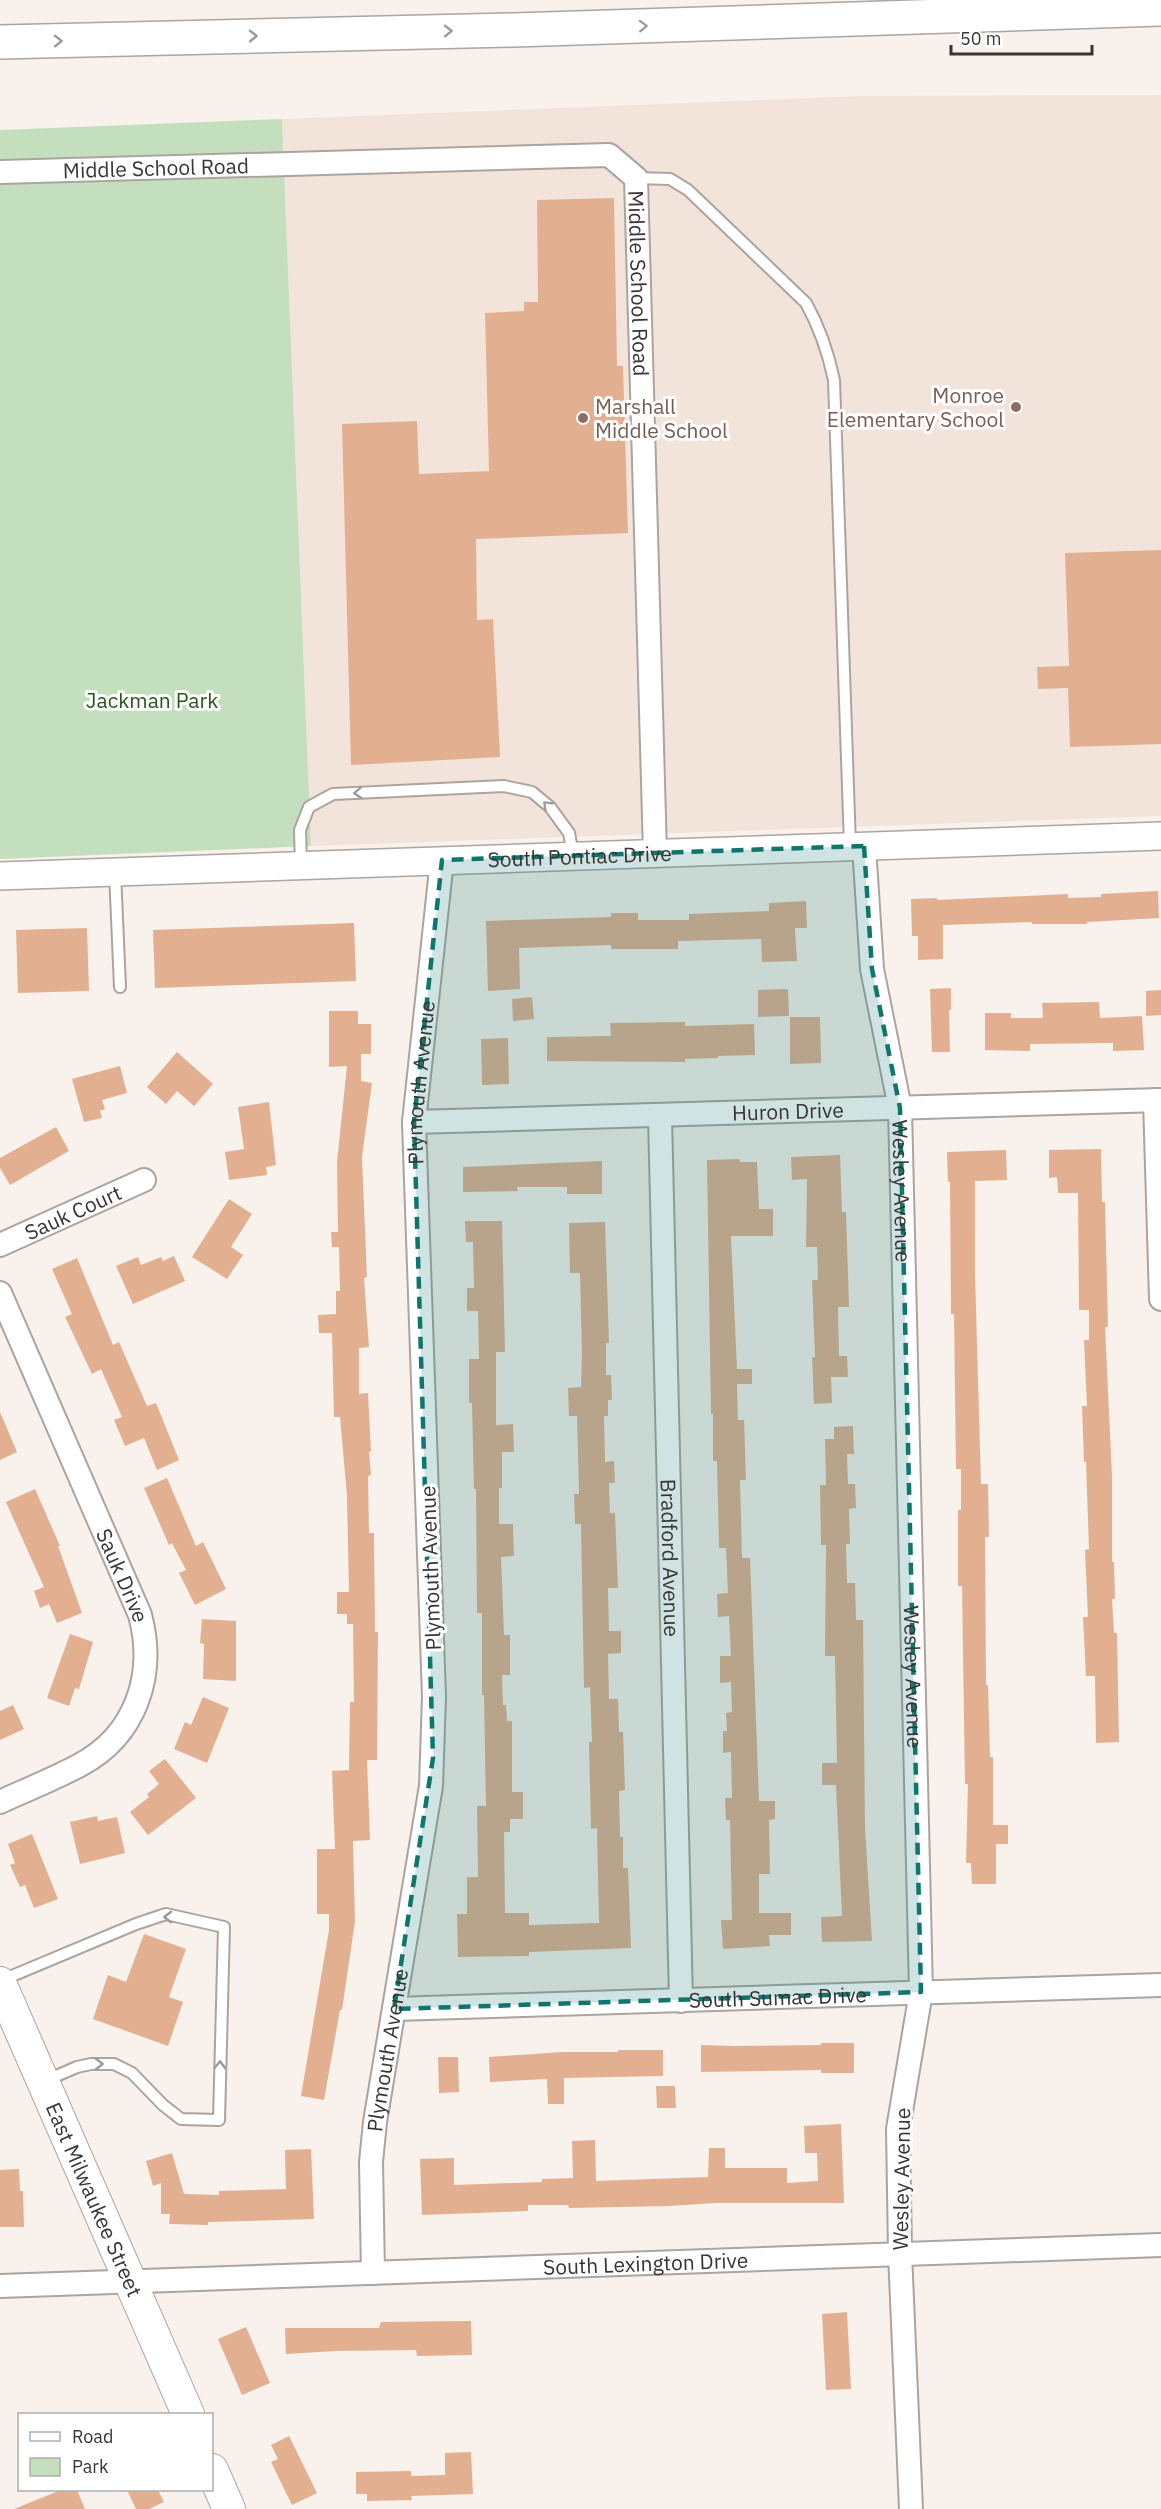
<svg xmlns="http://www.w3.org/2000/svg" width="1161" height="2509" font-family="'IBM Plex Sans',sans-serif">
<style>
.built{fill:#f3e4db}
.green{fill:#c4dfbe}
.building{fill:#e2b091}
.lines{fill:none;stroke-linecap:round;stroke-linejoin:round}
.service-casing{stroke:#aba49f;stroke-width:14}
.minor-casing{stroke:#aba49f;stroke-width:26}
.tertiary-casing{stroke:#aba49f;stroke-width:30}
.secondary-casing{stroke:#aba49f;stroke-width:34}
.motorway-casing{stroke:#aba49f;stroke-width:36}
.service{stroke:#fff;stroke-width:10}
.minor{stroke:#fff;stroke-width:22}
.tertiary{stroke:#fff;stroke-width:27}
.secondary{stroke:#fff;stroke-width:32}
.motorway{stroke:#fff;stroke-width:33}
.oneway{stroke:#9c9a9a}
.marked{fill:#0f766e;fill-opacity:0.2;stroke:#0f766e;stroke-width:4.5;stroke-dasharray:12 8;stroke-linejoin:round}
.education-dot{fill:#8d6e63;stroke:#fff;stroke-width:2}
.labels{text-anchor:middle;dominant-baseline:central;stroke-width:6;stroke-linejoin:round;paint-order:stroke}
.street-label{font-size:21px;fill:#383534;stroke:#fff}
.education-label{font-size:21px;fill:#785e54;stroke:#fff;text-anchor:end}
.park-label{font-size:21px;fill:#29581e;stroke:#fff}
</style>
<rect width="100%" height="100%" fill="#f8f1ec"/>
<path class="built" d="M1161 95V816L311 846 282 119 862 96Z"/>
<path class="green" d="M282 119 311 846 0 859V130Z"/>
<path class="building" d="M614 198 617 366H623L628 533 476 539 477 620 493 619 500 757 351 765 342 424 417 421 419 474 489 471 485 313 524 311V302H538L537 200Z
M1161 550V744L1070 747 1068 688 1038 689 1037 667 1069 666 1065 553Z
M1158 891 1159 918 1087 922V924H1032V922L943 925V959L918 960V936H912L911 899 937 898V900L1068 894V898L1101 897V894Z
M806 901 807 928H795L797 961 762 962 761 939 678 941V949H611V945L519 948 520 989 488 991 486 921 611 917V913H638V920H689V914L769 911V903Z
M354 923 356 981 155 988 153 930Z
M87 928 89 991 18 993 16 930Z
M951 988V1010H949L950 1052H932L930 989Z
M788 989 789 1016 758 1017V990Z
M1161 990V1015L1146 1016V991Z
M532 997 534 1019 513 1021 512 999Z
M1099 1002 1100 1018 1142 1016 1144 1050 1113 1051V1043L1030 1044V1051L985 1050V1013H1011V1018H1043L1042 1003Z
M329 1011H358V1024H371V1054H361V1081L372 1083 362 1157 367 1277 364 1278 369 1347 359 1348V1394L368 1393 371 1451 369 1452 371 1475 368 1476 369 1533H374L375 1632H378L377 1760H367L370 1840 353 1841 355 1921 342 2010H340L324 2100 301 2096 329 1930V1914H317V1849H335L332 1771 349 1770 350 1702H354L353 1624H347V1614H337V1592H349L347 1496 340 1417H334L332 1333H319L318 1315 336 1314V1291H340L339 1247H332L331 1232H338L337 1162 347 1066 329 1067Z
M790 1017H820L821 1063 790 1064Z
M685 1022V1026L754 1024 755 1055 718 1056V1058L685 1059V1062L547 1061V1037L611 1036 610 1023Z
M508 1038 509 1084 482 1085 481 1039Z
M177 1052 213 1084 194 1106 177 1091 166 1104 147 1087Z
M120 1066 127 1093 102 1100 105 1109 100 1111 102 1118 84 1122 72 1079Z
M269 1102 276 1165 266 1167 267 1175 229 1180 225 1152 244 1149 238 1107Z
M56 1127 69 1151 10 1185 0 1168V1158Z
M1101 1149 1102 1202H1105L1108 1327H1105L1112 1476V1562H1114L1115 1599H1112L1114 1633H1117L1119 1742 1096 1743 1095 1676H1086L1083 1617H1088L1085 1550 1089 1549 1086 1462H1084L1082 1406H1087L1084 1340H1089V1310H1079L1078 1193H1058L1057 1177 1049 1178V1150Z
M1006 1150 1007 1180 975 1181V1273L981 1484H988L989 1537H985L986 1685H988L990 1757H993V1825H1008V1844H996V1884H972L971 1863H966L968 1784H965L962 1586H958V1510H961V1469H956L954 1314H951L950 1182H948L947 1152Z
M840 1155 842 1212H846L849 1307H838L839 1356H847L848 1377H831L832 1403 814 1404 812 1357H815L812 1280H818L817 1247H806L807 1179 792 1180 791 1157Z
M739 1159 740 1162H757L759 1209H773V1236H731L737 1369H752V1384H737L738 1420H744L746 1480H740L742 1558H750L759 1801H775V1819L769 1820 770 1874H759V1913H791V1935H769L770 1946 723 1949 721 1920H732L730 1820H726L725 1798H732L731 1752 723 1753V1731H727L726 1713 732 1712 731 1682 720 1683V1656H731L729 1616 718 1617 717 1594 728 1593 726 1548H719L717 1461H713V1414H711L707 1160Z
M602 1161V1194H567V1187H517L518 1191 463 1192V1167Z
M229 1199 252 1214 231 1247 243 1255 227 1279 192 1257Z
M465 1221H502L505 1352H496V1425L513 1424 514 1452H502V1488H499V1524H513L514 1556 501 1557 504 1635H510V1675H502L503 1705H506L507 1721H512V1792H523V1819H510V1832H504L505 1913H529V1925L599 1923 597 1828 591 1829 589 1742H592L590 1687 584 1688 581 1524H575L574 1494H579L577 1416H569L568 1388 581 1387 582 1356 580 1273H570L569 1223 605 1222 609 1343H606V1375H611L612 1400H608V1416H604L605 1462 614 1461 615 1483H609L610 1513H615L618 1588H608L609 1631H621V1653L608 1654 609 1699H618L619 1732H623L625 1790 619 1791 620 1837H623V1868H628L631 1948 529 1952V1956L458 1957 457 1914H467V1877H478L477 1806H486L484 1695H482V1613H477L476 1489H474L472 1403H469V1359H479L478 1311H467V1288H474L473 1242H466Z
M174 1256 185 1281 133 1304 116 1266 138 1257 141 1265 161 1257 163 1261Z
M77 1258 113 1345 119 1342 147 1406 156 1403 179 1460 157 1470 144 1438 125 1446 114 1420 122 1417 101 1369 92 1374 65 1317 72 1314 52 1269Z
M0 1412 17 1452 0 1460Z
M853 1426 854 1454H847L848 1484H855L856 1508 849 1509 850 1544H846L847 1583H855L856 1620H863L865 1828 872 1941 822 1942 821 1917 842 1916 836 1785H822V1763H837L835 1656H825L826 1545H821L820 1485H826L825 1439H834V1427Z
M167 1478 196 1546 203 1542 226 1589 195 1605 179 1573 186 1570 172 1543 169 1545 144 1488Z
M35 1489 60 1546H58L82 1613 57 1623 49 1604 40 1608 34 1591 44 1587 6 1502Z
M202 1619 236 1621V1681L203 1679 204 1644 200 1643Z
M70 1634 93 1642 79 1689 75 1688 69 1706 47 1698Z
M203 1697 229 1708 207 1763 174 1749 185 1722 191 1725Z
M13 1705 24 1729 0 1740V1711Z
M165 1759 196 1798 148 1835 130 1812 149 1797 147 1794 159 1784 149 1771Z
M97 1816 98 1821 117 1817 125 1853 80 1864 70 1822Z
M32 1834 58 1899 34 1908 25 1885 20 1887 10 1865 15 1863 8 1844Z
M144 1934 186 1949 169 1997 183 2002 168 2046 93 2019 108 1975 126 1982Z
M821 2043H854V2073H821V2070L701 2072V2045L733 2046 821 2045Z
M618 2050H663V2076L564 2078V2104H548L547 2079 490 2082 489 2057 562 2052H618Z
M438 2057H458L459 2092 439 2093Z
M656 2086H675L676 2108H657Z
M841 2124 844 2203H715L669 2206 569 2208 568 2205H528V2211L422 2215 420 2159 454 2158V2185L542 2182V2179L573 2178 572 2141 595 2140 596 2181 708 2177 709 2148H725V2168H787V2183L818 2181 817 2153H805L804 2126Z
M311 2149 314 2219 208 2222V2225L169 2224 170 2214H161V2183L153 2186 146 2161 172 2153 184 2194 219 2195V2191L286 2189 285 2150Z
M19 2169 20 2191H23L24 2227H0V2170Z
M847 2312 851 2389 826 2390 822 2314Z
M471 2321 472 2355 417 2356 416 2350 336 2351 286 2354 285 2328H379L381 2322Z
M246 2327 270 2383 242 2395 218 2339Z
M289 2436 317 2493 292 2505 271 2462 278 2459 271 2445Z
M471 2452 473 2494 411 2496 412 2500 367 2501V2494H356V2472L411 2471V2476L445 2475V2453Z
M61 2490H77L85 2509H14Z
M127 2490H158L164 2502 149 2509H136Z"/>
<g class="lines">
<g class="service-casing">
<path id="service" d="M636 178 670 179 688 190 806 303C820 328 828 352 834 380L850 846
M301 865 300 830 309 807 333 794 504 786 532 792 550 807 569 833 573 855
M115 872 120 987
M0 1981 136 1924 166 1914 224 1927 219 2120 181 2119 163 2105 132 2073 114 2064H91L77 2067 47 2080"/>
</g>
<g class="minor-casing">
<g id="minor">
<path id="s1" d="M0 172 609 155 636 178 655 853"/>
<path id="s2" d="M864 846 872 969 900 1108 921 1992 898 2129 900 2253 911 2509"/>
<path d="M1155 1100 1161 1299"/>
<path id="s3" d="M660 1116 681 2001"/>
<path id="s4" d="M414 1122 1161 1100"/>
<path id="s5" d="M0 1245 144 1180"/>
<path id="s6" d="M0 1293 140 1615C156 1675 136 1735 80 1765 54 1779 26 1790 0 1802"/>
<path id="s7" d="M394 2009 1161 1985"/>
<path id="s8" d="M373 2273 371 2162 375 2122 431 1786 434 1697 414 1122 442 860"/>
<path id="s9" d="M0 2286 1161 2245"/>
</g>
</g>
<g class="tertiary-casing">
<g id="tertiary">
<path id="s10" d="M0 876 1161 836"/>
</g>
</g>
<g class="secondary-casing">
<g id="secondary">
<path id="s11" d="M0 1983 188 2414"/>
<path d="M212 2470 229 2509"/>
</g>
</g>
<g class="motorway-casing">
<path id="motorway" d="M0 42 514 30 1161 9"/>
</g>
<use href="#service" class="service"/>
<use href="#minor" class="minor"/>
<use href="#tertiary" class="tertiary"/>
<use href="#secondary" class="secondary"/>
<use href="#motorway" class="motorway"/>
</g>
<defs><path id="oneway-chevron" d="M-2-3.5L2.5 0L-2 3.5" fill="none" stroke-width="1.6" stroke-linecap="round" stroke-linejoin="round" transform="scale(1.5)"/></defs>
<g class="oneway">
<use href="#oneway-chevron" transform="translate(643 26) rotate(-2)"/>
<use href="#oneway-chevron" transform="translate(448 31) rotate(-1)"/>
<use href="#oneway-chevron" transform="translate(253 36) rotate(-1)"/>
<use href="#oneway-chevron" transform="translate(58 41) rotate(-1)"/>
<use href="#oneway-chevron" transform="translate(358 793) rotate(177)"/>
<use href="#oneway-chevron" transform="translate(547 805) rotate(-135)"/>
<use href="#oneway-chevron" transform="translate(168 1917) rotate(-180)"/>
<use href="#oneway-chevron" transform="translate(99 2064)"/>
<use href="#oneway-chevron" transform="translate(220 2065) rotate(-88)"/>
</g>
<path class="marked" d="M864 846 872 969 900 1108 921 1992 394 2009 433 1758 414 1122 442 860Z"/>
<g class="education-dot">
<circle cx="1016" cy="407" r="6"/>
<circle cx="583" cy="418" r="6"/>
</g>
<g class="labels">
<g class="street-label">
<text stroke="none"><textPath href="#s1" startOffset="156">Middle School Road</textPath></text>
<text stroke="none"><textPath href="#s1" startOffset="750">Middle School Road</textPath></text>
<text stroke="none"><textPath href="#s10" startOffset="580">South Pontiac Drive</textPath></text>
<text stroke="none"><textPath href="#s8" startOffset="1196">Plymouth Avenue</textPath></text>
<text stroke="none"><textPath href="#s4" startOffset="374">Huron Drive</textPath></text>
<text stroke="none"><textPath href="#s2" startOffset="348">Wesley Avenue</textPath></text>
<text stroke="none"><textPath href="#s5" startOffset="80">Sauk Court</textPath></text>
<text stroke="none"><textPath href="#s3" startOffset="442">Bradford Avenue</textPath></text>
<text transform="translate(430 1568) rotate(-92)">Plymouth Avenue</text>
<text stroke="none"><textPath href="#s6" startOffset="308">Sauk Drive</textPath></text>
<text stroke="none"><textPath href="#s2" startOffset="834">Wesley Avenue</textPath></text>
<text stroke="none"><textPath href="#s7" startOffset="384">South Sumac Drive</textPath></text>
<text stroke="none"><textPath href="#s8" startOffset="224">Plymouth Avenue</textPath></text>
<text transform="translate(901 2179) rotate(-89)">Wesley Avenue</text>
<text stroke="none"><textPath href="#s11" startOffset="236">East Milwaukee Street</textPath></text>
<text stroke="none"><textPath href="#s9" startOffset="646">South Lexington Drive</textPath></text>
</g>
<g class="education-label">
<text x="1004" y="395">Monroe<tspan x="1004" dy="24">Elementary School</tspan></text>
<text x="595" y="406" text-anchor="start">Marshall<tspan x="595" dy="24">Middle School</tspan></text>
</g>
<g class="park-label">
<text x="152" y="700">Jackman Park</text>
</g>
</g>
<rect x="18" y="2413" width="195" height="78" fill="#ffffff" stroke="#afaeae" stroke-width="1.5"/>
<rect x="30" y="2432" width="30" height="9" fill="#ffffff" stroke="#afaeae" stroke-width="1.5"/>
<text x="72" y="2443" font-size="18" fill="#383534">Road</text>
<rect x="30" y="2458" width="30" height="18" fill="#c4dfbe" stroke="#afaeae" stroke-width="1.5"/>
<text x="72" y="2473" font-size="18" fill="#383534">Park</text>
<path d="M951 45v9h141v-9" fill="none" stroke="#383534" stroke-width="3"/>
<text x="960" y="45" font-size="18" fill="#383534" stroke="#ffffff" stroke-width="4.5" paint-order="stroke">50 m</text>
</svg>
